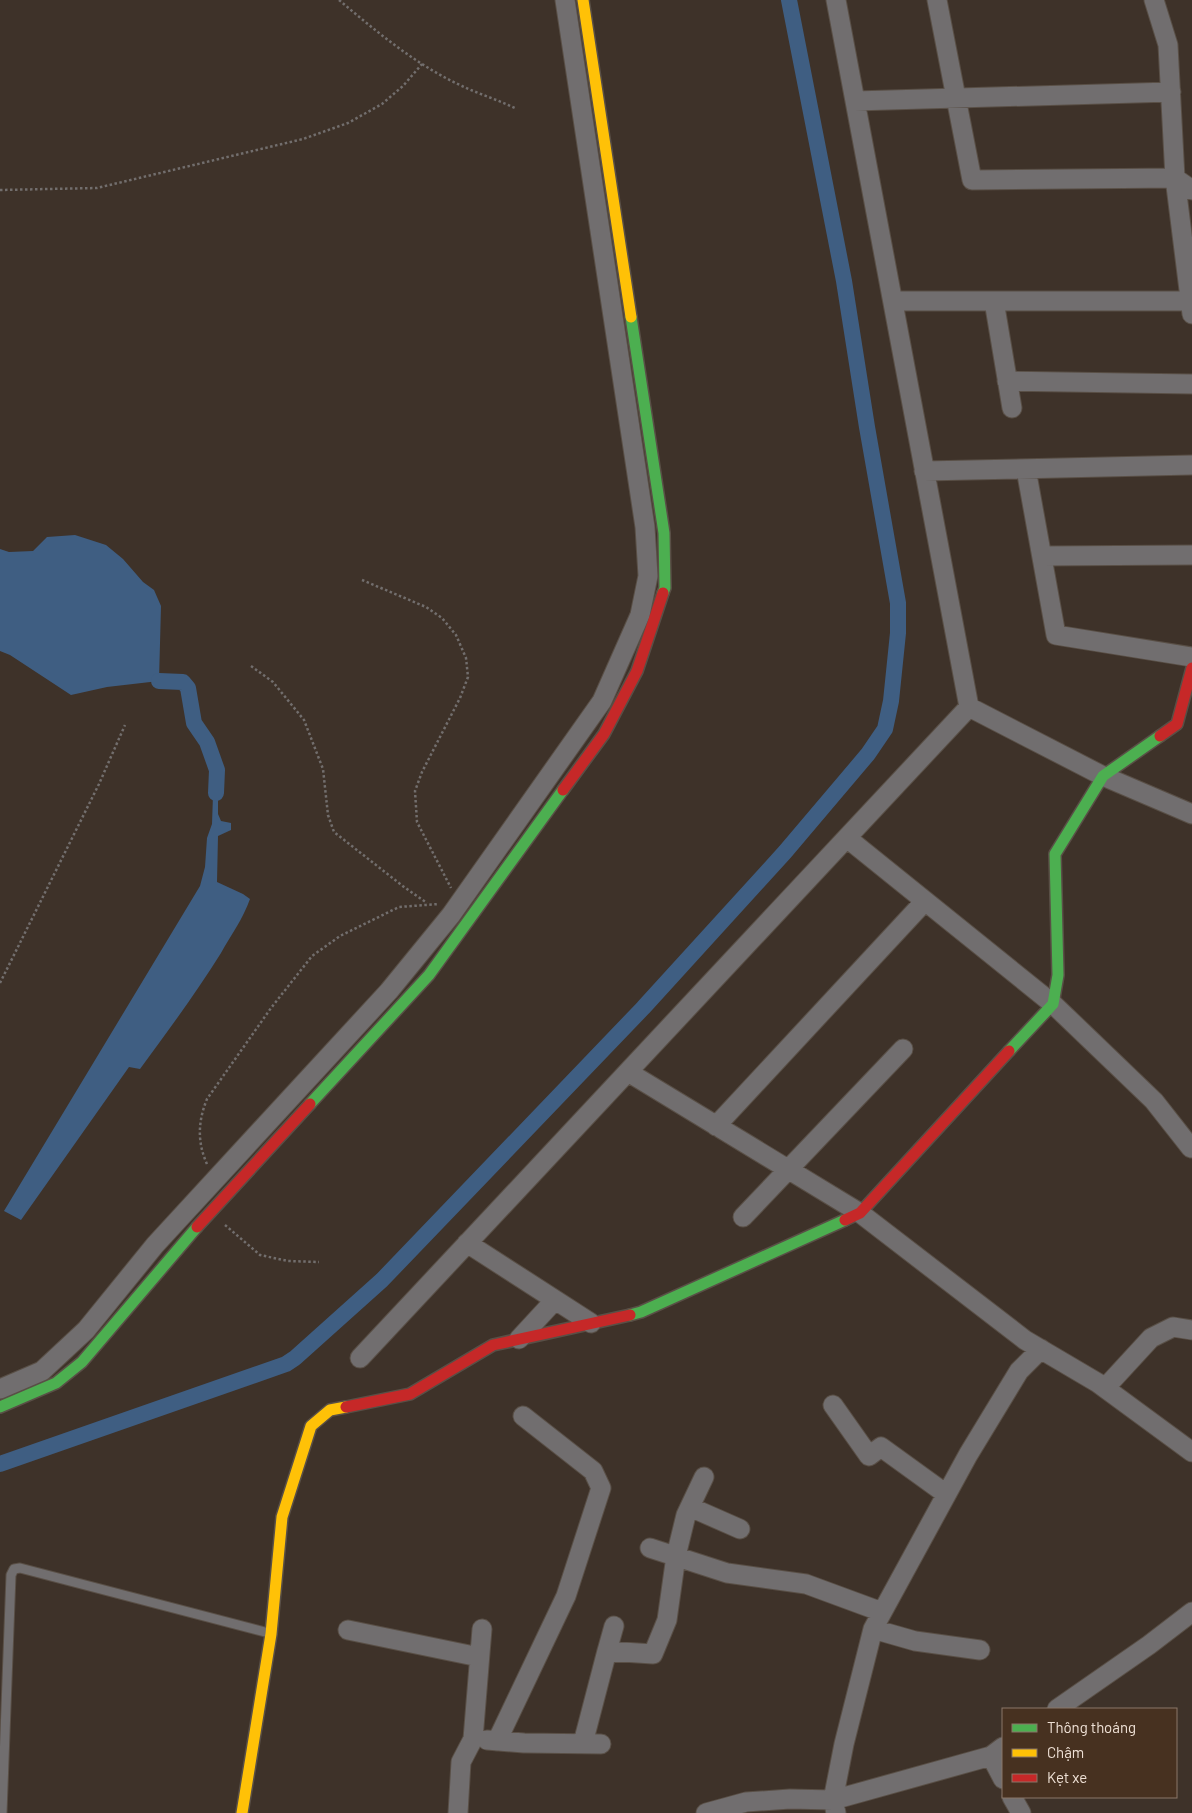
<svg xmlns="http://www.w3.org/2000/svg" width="1192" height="1813" font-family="Barlow,sans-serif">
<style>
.water{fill:#3f5e82}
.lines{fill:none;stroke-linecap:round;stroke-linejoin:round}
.canal{stroke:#3f5e82;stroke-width:16}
.lane-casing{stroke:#594f46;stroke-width:11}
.street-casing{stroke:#594f46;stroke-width:21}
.fast-casing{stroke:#594f46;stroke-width:14}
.slow-casing{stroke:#594f46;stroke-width:14}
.jam-casing{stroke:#594f46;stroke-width:14}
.path{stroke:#726e6d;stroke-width:2.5;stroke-dasharray:2.5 2.5;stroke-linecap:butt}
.lane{stroke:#716e6f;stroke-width:9}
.street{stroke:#716e6f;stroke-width:19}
.fast{stroke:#4caf50;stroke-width:11}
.slow{stroke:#ffc107;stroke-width:11}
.jam{stroke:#c62828;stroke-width:11}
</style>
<rect width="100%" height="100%" fill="#3e3229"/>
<path class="water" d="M75 535 106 545 123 559 143 582 154 590 161 606 159 681 107 687 71 695 10 655 0 651V549L9 552 33 551 47 537Z
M216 793H218V814L221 821 231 823V830L218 836 217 882 243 894 250 899C243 919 231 935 221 953 196 993 168 1031 140 1069L129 1067 21 1220 4 1211 200 886 205 867 207 838 212 824 213 795Z"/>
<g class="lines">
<path class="canal" d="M159 681 183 682 188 688 194 723 207 742 217 770 216 793
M0 1464 286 1364 295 1358 382 1280 643 1008 785 852 868 754 885 729 891 701 898 633V603L867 427 844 281 789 0"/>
<g class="lane-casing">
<path id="lane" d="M2 1813 11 1575 14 1569 20 1568 269 1633"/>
</g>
<g class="street-casing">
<path id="street" d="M937 0 972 180 1175 178 1192 190
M1154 0 1168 45 1175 178 1192 314
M855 101 1171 92
M893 301H1190
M994 301 1012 408
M1007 381 1192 384
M1026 469 1056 635 1192 657
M924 471 1192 465
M1042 556 1192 555
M969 707 1103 776 1192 814
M847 838 1053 1004 1154 1101 1191 1148
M628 1072 860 1213 1025 1340 1098 1383 1192 1452
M716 1126 925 901
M743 1217 903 1049
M467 1243 591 1323
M519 1339 555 1300
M360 1358 969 707 836 0
M1105 1388 1151 1338 1173 1327 1192 1330
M0 1389 42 1371 86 1330 155 1245 389 991 451 915 602 701 640 615 648 576 645 527 565 0
M833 1405 869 1456 881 1447 946 1494
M690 1507 740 1529
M650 1548 727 1573 806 1584 882 1612
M614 1626 607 1651 653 1654 667 1620 676 1556 686 1515 704 1477
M873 1629 915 1641 980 1650
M348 1630 479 1657
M1057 1709 1149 1645 1192 1612
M487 1740 524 1743 601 1744
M497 1741 566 1596 601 1488 593 1471 523 1416
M583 1743 607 1651
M991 1756 1003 1779
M1012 1797 1021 1813
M458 1813 461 1762 473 1739 482 1629
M706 1813 746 1802 790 1799 833 1800 991 1756 1003 1747
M836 1813 833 1800 844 1744 873 1629 968 1455 1019 1371 1041 1349"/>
</g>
<g class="fast-casing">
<path id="fast" d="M631 317 664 533 665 588 663 593
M1009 1051 1053 1004 1058 975 1055 854 1103 776 1160 736
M310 1104 429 975 563 790
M630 1315 641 1312 845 1220
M0 1407 56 1383 82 1362 197 1227"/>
</g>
<g class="slow-casing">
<path id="slow" d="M583 0 631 317
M242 1813 271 1634 282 1517 311 1426 330 1410 346 1407"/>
</g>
<g class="jam-casing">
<path id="jam" d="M1160 736 1177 724 1192 668
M563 790 604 734 637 671 663 593
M845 1220 860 1213 1009 1051
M197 1227 310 1104
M346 1407 410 1394 493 1345 630 1315"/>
</g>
<path class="path" d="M339 0C377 32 416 65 462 86 479 94 498 100 515 108
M0 190 97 188 303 139 348 123 382 104 403 86 422 64
M362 580 426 607 442 618 456 635 466 658 468 677 460 698 422 772 415 791 417 822 451 888
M251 666 273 682 304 720 323 769 328 815 334 832 404 887 427 903
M0 983 99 784 125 725
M207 1164C197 1142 198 1121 207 1099L271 1008 312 956 340 936 399 907 439 904
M225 1225 260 1255 288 1261 319 1262"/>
<use href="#lane" class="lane"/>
<use href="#street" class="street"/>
<use href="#fast" class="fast"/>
<use href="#slow" class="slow"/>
<use href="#jam" class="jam"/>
</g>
<rect x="1002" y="1708" width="175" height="90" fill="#473120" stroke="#8a7769"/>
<rect x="1012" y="1724" width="25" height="8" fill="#4caf50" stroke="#8a7769"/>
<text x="1047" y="1733" font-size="15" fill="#efe1d6">Thông thoáng</text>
<rect x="1012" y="1749" width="25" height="8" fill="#ffc107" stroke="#8a7769"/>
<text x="1047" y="1758" font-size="15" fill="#efe1d6">Chậm</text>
<rect x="1012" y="1774" width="25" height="8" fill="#c62828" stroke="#8a7769"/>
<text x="1047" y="1783" font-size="15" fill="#efe1d6">Kẹt xe</text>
</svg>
